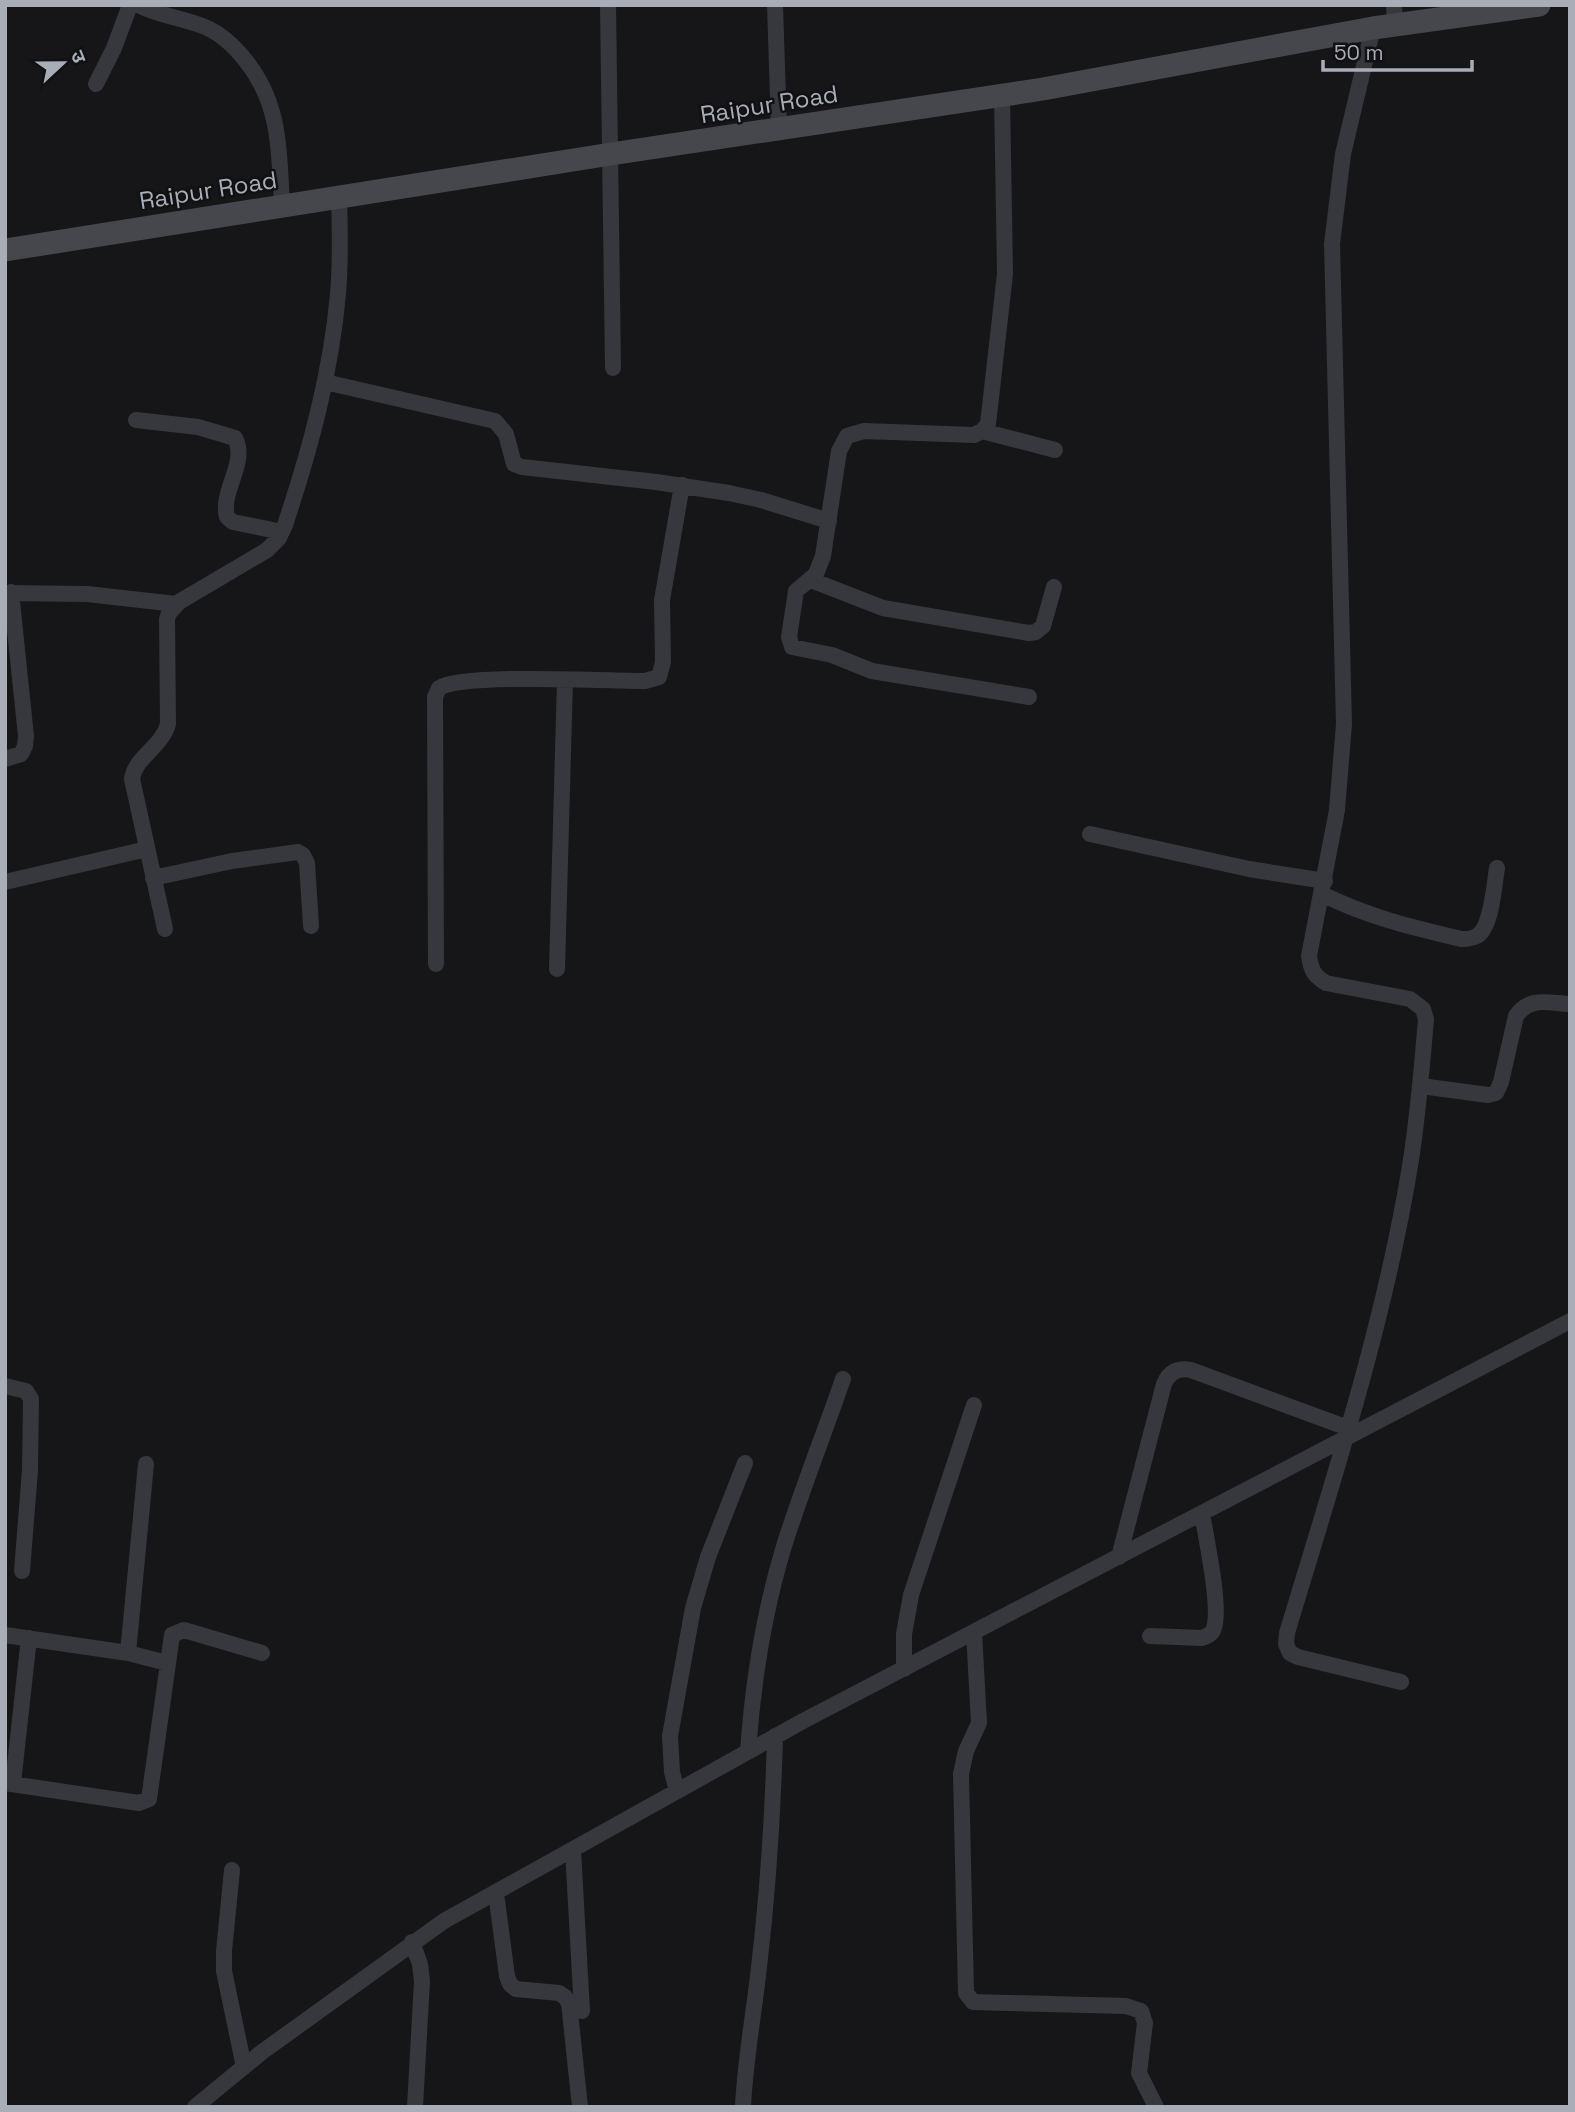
<svg xmlns="http://www.w3.org/2000/svg" width="1575" height="2112" font-family="'Space Grotesk','Noto Sans Devanagari',sans-serif">
<style>
.lines{fill:none;stroke-linecap:round;stroke-linejoin:round}
.minor{stroke:#37383d;stroke-width:16}
.secondary{stroke:#45474d;stroke-width:23}
.labels{text-anchor:middle;dominant-baseline:central;stroke-width:5;stroke-linejoin:round;paint-order:stroke}
.street-label{font-size:24px;fill:#a8adb8;stroke:#111113}
</style>
<rect width="100%" height="100%" fill="#161618"/>
<g class="lines">
<path class="minor" d="M138 5C159 16 184 18 205 27 222 34 235 47 246 61 281 105 279 152 282 205
M608 5 613 368
M775 5 779 129
M1394 5 1395 25
M1373 28 1343 154 1332 244 1344 724 1337 810 1309 956C1311 970 1314 976 1326 983L1410 999 1423 1009 1426 1019C1422 1068 1418 1117 1410 1166 1384 1325 1333 1480 1287 1633L1286 1644 1290 1653 1298 1657 1401 1682
M96 84 114 48 130 5
M1002 95 1005 274 988 424 982 431 974 435 864 431 847 436 839 451 823 556 816 574 796 591 789 637 792 647 832 655 872 671 1029 697
M325 382 495 421 506 434 514 464 522 467 656 482 729 493 761 500 829 521
M136 420 198 427 235 438C248 463 220 491 227 517L233 522 282 532
M982 431 1055 450
M811 580 883 608 1029 633 1036 632 1043 626 1054 587
M5 593 87 594 176 604
M5 759 21 754 25 746 26 736 11 592
M1090 834 1249 869 1325 881
M153 878 232 861 298 852 303 855 307 863 311 926
M5 882 147 849
M1322 894C1368 917 1411 927 1461 939 1466 939 1472 939 1477 936 1492 927 1494 885 1497 868
M165 929 132 779C135 757 162 747 168 724L167 619 169 613 179 602 267 550 279 538 285 525C310 450 331 373 338 294 341 261 340 229 339 196
M436 964 435 697 439 688C464 673 607 681 645 681L659 677 663 662 662 600 682 485
M557 969 565 680
M1421 1086 1488 1095 1496 1093 1501 1082 1516 1016C1530 996 1548 1003 1570 1004
M5 1386 26 1391 31 1399 30 1470 22 1571
M1119 1557 1164 1384C1169 1372 1178 1367 1191 1370L1348 1428
M974 1632 979 1723 966 1751 961 1774 966 1993 973 2002 1126 2006 1141 2011 1145 2023 1139 2073 1156 2107
M5 1635 128 1653 167 1663
M1150 1636 1202 1638C1208 1636 1212 1634 1214 1628 1221 1607 1206 1538 1202 1513
M128 1653 146 1464
M904 1669V1634L911 1595 974 1405
M748 1751C753 1681 764 1612 784 1546 802 1489 824 1434 843 1379
M5 1783 139 1803 149 1799 172 1635 184 1630 262 1653
M13 1783 29 1638
M677 1791 672 1772 670 1736 693 1608 708 1557 745 1463
M573 1850 582 2011
M232 1870 224 1951V1971L244 2067
M496 1893 507 1976 510 1984 516 1989 559 1993 565 1997 569 2003 580 2107
M412 1942 420 1964 422 1981 415 2107
M195 2107 262 2052 444 1921 803 1721 1570 1321
M743 2107C745 2060 754 2014 759 1967 768 1890 773 1813 775 1736"/>
<path class="secondary" d="M5 250 611 154 1043 89 1373 28 1539 5"/>
</g>
<g class="labels">
<g class="street-label">
<text transform="translate(769 104) rotate(-9)">Raipur Road</text>
<text transform="translate(208 190) rotate(-9)">Raipur Road</text>
</g>
</g>
<rect width="1575" height="2112" fill="none" stroke="#a8adb8" stroke-width="14"/>
<g transform="translate(63 63) rotate(68)" stroke="#111113" stroke-width="5" paint-order="stroke">
<path d="M0-5L12 26L0 18L-12 26Z" fill="#a8adb8"/>
<text y="-10" font-size="19" font-weight="bold" text-anchor="middle" fill="#a8adb8">उ</text>
</g>
<path d="M1323 60v10h149v-10" fill="none" stroke="#a8adb8" stroke-width="3.5"/>
<text x="1334" y="60" font-size="21" fill="#a8adb8" stroke="#111113" stroke-width="5" paint-order="stroke">50 m</text>
</svg>
